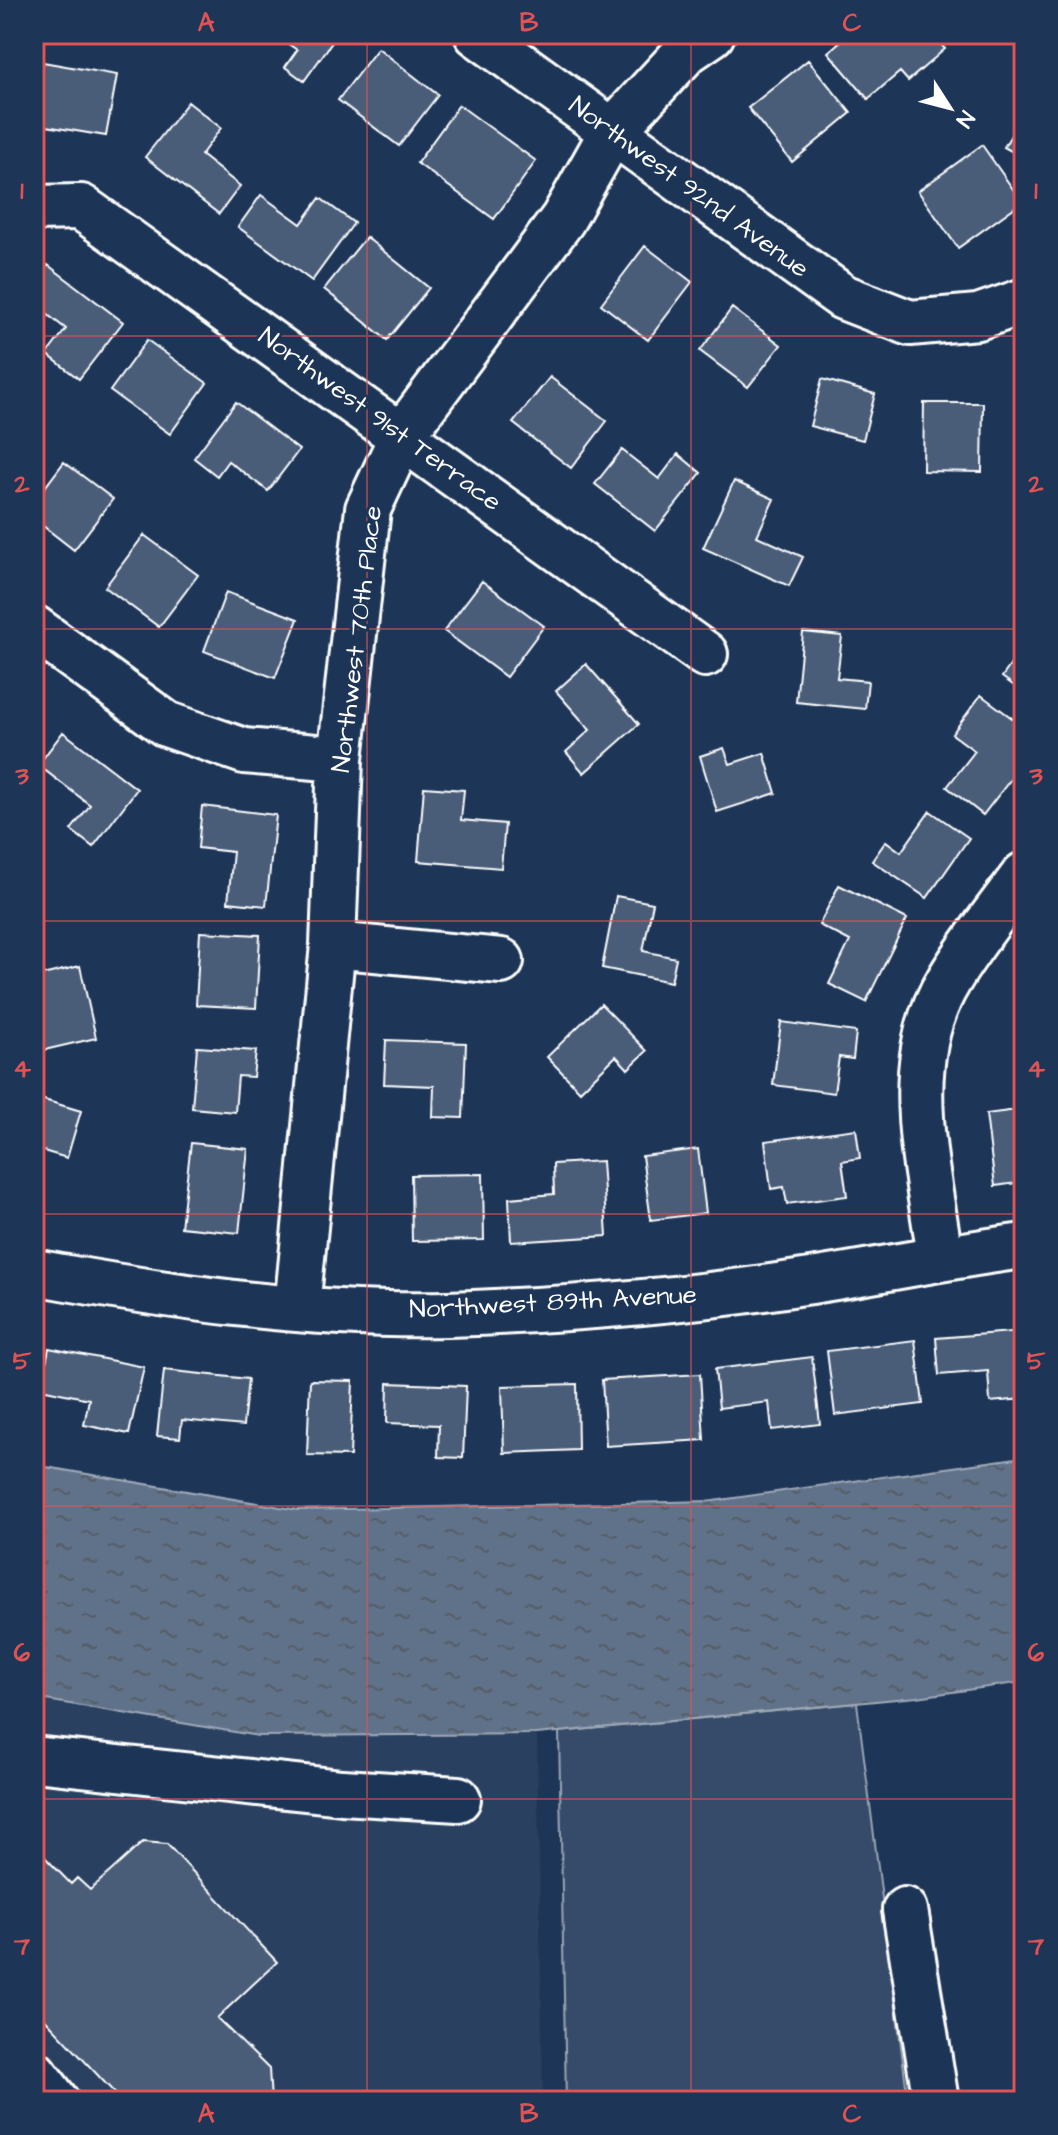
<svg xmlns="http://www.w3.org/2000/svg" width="1058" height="2135" font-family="'Architects Daughter',sans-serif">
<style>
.built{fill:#2a4161}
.green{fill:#364b69;stroke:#9aa5b4;stroke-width:2}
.water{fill:url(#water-ripples);stroke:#a0aab8;stroke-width:2}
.building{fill:#4a5d79;stroke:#fff;stroke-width:2}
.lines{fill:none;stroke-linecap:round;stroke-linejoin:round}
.minor-casing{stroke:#fff;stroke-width:50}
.minor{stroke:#1d3557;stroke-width:44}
.grid{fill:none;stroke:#de5353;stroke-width:2;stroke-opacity:0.55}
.labels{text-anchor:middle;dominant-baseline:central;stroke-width:6;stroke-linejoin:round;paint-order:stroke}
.street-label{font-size:26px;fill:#fff;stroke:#1d3557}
.neatline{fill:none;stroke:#de5353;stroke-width:3}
.grid-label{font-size:26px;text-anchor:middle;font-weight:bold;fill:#de5353}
</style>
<defs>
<pattern id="water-ripples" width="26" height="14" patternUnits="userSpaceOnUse" patternTransform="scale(2)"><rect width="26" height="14" fill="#617289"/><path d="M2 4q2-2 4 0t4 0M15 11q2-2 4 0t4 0" fill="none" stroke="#555d67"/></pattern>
</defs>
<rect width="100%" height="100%" fill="#1d3557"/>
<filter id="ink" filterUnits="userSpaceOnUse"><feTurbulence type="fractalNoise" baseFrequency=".0125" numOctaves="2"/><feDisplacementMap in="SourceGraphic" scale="16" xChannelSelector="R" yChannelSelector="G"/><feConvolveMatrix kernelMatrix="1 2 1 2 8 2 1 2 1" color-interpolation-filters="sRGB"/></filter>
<g filter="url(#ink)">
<path class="built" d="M34 1698 258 1736 537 1734 543 2101H34Z"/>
<path class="green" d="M857 1703 908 2101H566L559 1732Z"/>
<path class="water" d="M1024 1457V1682L917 1697 537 1734 258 1736 34 1698V1465L298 1510 713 1501Z"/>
<path class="building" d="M274 34H338L304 81 285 67 297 50Z
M849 34H932L945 49 908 81 900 72 868 99 828 52Z
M378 48 438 95 399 146 338 100Z
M808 60 851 113 792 162 748 108Z
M43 62 117 75 106 136 34 124Z
M188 102 221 128 201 155 240 186 219 214 145 157Z
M459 105 536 161 494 219 417 163Z
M1024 113V158L1004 147Z
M982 145 1022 202 958 248 918 191Z
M261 195 301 224 320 198 354 223 312 281 238 227Z
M366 237 429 288 387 340 324 289Z
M645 246 692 282 648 340 601 304Z
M48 265 123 322 79 379 47 354 66 329 34 304V283Z
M732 308 781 345 748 387 700 351Z
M147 340 207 383 170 434 110 391Z
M550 377 607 421 571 468 513 423Z
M822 379 875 394 863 440 810 426Z
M1024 383V412L1015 386Z
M236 402 299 450 268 491 228 461 217 476 194 458Z
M924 403H983L982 472 923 471Z
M622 450 659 479 678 454 701 473 655 531 595 484Z
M64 462 113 499 74 550 34 519V502Z
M734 481 774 499 757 536 803 557 789 586 703 548Z
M144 535 198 575 159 627 105 587Z
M482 581 544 626 506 677 444 631Z
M226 592 298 619 275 678 204 651Z
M803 632 842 636 837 678 868 681 865 709 796 702Z
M1024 646V693L1002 677Z
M586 664 639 724 584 773 566 752 590 730 556 691Z
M981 695 1024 727V762L983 815 947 787 975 751 952 734Z
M63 732 137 789 93 847 71 830 90 805 38 765Z
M724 748 730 764 764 753 776 793 717 812 700 756Z
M424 787 464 790 461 820 505 824 501 868 418 861Z
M202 806 276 815 266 906 228 902 233 852 198 848Z
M930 811 969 838 927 898 872 861 886 841 901 852Z
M839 885 907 919 866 1002 829 984 850 941 819 925Z
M616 896 653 903 643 951 676 958 671 982 602 968Z
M200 932 260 935 256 1008 196 1005Z
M80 966 96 1038 36 1052 34 977Z
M601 1004 647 1051 628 1069 616 1056 580 1091 547 1057Z
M781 1022 856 1032 853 1059 839 1057 834 1093 773 1085Z
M386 1040 466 1043 463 1118 433 1117 434 1086 384 1084Z
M197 1047 256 1051 253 1077 238 1076 235 1112 192 1108Z
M34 1097 81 1111 67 1158 40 1150 34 1169Z
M1024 1109V1182L995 1186 986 1114Z
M856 1129 860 1158 842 1161 847 1196 787 1204 784 1187 771 1189 765 1141Z
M191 1143 248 1149 239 1233 181 1227Z
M698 1149 706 1213 651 1220 642 1156Z
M602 1161 607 1236 511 1242 509 1198 554 1194 553 1164Z
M483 1174 484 1240 412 1241 411 1175Z
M1024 1331V1399L990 1402 988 1371 939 1375 936 1338Z
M915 1340 923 1404 835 1415 827 1351Z
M49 1348 144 1367 129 1434 84 1425 89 1399 41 1389Z
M812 1357 820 1424 772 1430 769 1402 719 1408 715 1369Z
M164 1370 248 1379 243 1426 182 1420 180 1438 157 1436Z
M700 1374 704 1440 606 1446 602 1380Z
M310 1380 353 1381 350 1456 307 1455Z
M388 1383 466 1386 463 1458 438 1457 439 1425 387 1423Z
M577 1384 578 1450 504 1453 502 1386Z
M143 1842 167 1844 277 1962 217 2018 269 2069 271 2101H122L34 2007V1846L71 1884 77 1878 90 1890Z"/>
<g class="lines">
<g class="minor-casing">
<path id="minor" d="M477 34 843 297 910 323 978 317 1024 301
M34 208 81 207 705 654
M34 628 166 724 244 751 340 759
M333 945 501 961
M940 1257C928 1167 898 1063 949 980 971 943 999 909 1024 875
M34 1272C170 1297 309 1317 448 1314 562 1310 679 1301 791 1284 869 1273 946 1256 1024 1246
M297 1308 333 945 340 759 368 509 403 434 563 219 612 132 687 51 712 34
M34 1759 342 1792 458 1799
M905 1910 936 2101
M34 2073 56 2101"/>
</g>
<use href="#minor" class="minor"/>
</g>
</g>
<path class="grid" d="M367 34V2101M691 34V2101M34 336H1024M34 629H1024M34 921H1024M34 1214H1024M34 1506H1024M34 1799H1024"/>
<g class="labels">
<g class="street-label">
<text transform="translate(689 187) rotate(36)">Northwest 92nd Avenue</text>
<text transform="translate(380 419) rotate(36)">Northwest 91st Terrace</text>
<text transform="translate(357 639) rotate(-83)">Northwest 70th Place</text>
<text transform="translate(553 1302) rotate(-3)">Northwest 89th Avenue</text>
</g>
</g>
<rect width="1058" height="2135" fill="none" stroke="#1d3557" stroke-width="88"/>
<g transform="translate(950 108) rotate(126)" stroke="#1d3557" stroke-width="6" paint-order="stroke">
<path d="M0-6L14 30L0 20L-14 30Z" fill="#ffffff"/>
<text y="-12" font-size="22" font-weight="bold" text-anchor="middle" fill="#ffffff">N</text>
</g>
<rect x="44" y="44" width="970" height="2047" class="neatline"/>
<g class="grid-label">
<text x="206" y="31">A</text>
<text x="529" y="31">B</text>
<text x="852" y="31">C</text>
<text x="22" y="199">1</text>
<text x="1036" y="199">1</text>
<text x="22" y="492">2</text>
<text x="1036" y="492">2</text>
<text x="22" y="784">3</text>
<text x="1036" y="784">3</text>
<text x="22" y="1077">4</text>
<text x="1036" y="1077">4</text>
<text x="22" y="1369">5</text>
<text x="1036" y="1369">5</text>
<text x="22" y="1661">6</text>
<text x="1036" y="1661">6</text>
<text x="22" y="1954">7</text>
<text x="1036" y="1954">7</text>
<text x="206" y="2122">A</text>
<text x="529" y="2122">B</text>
<text x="852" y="2122">C</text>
</g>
</svg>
